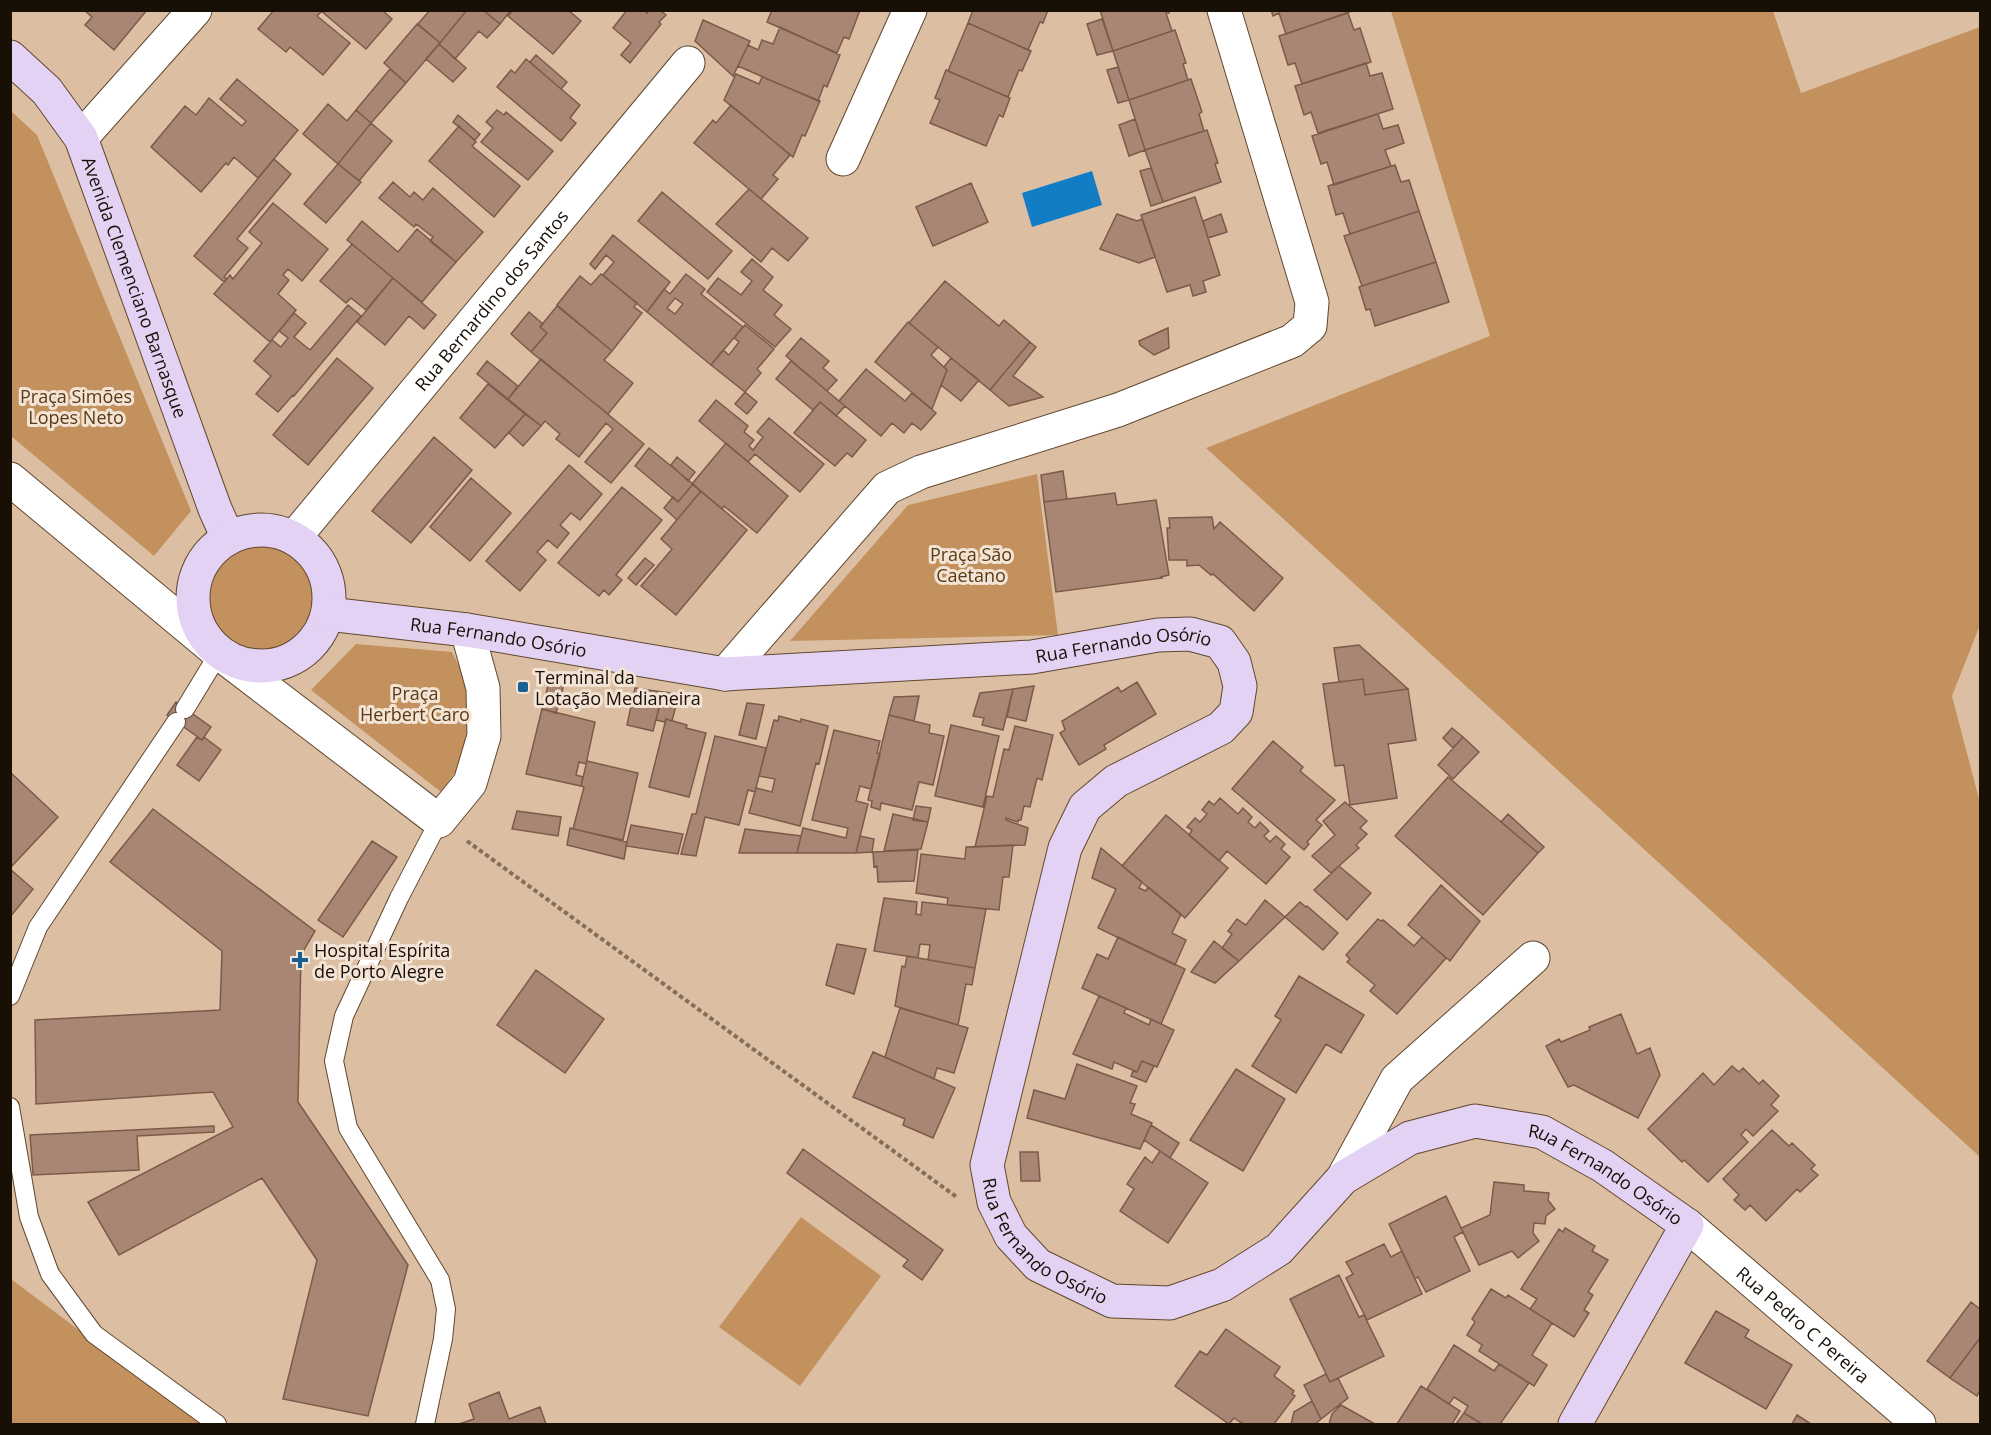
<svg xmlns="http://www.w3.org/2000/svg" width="1991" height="1435" font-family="'Open Sans',sans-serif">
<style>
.green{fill:#c3915d}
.water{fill:#127cc5}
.building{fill:#a98574;stroke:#7c5a4a;stroke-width:1.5;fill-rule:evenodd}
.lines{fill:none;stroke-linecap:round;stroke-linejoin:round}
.lane-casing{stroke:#60472e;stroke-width:20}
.street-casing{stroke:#60472e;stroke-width:35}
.secondary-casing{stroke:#60472e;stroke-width:35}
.path{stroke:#836f5b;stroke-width:4;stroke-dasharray:4.5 3;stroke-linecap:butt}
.lane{stroke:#fff;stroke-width:18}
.street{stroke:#fff;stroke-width:33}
.secondary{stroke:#e3d2f3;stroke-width:33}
.poi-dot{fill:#1a5f94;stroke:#f2e3d4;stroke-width:2}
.labels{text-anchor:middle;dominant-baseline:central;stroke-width:6;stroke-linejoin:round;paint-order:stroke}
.street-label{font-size:18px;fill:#180f05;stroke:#f2e3d4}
.park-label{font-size:18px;fill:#5a3a15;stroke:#f2e3d4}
.poi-label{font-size:18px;fill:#180f05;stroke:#f2e3d4;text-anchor:start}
</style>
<rect width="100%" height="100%" fill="#dcbfa3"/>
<path class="green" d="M1391 11H1773L1801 93 1980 27V625L1952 696 1980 803V1157L1206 448 1490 336Z
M11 111 37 135 191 511 154 556 11 436Z
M1037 474 1058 635 790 641 908 505Z
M207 598a54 54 0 1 1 108 0a54 54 0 1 1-108 0Z
M356 644 452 652 468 684 469 721 461 764 441 792 311 690Z
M801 1217 881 1276 800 1386 719 1327Z
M11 1279 204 1424H11Z"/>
<path class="water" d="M1092 171 1102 205 1032 227 1022 193Z"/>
<path class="building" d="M84 10H147L114 50 85 25 92 17Z
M274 10H320L321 12 317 16 350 43 323 75 290 47 286 52 258 29Z
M320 10H382L392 19 366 49Z
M430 10H467L440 43 418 24Z
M467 10H483L500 24 487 38 479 31 455 59 439 44Z
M483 10H511L500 24Z
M513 10H568L581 21 553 54 508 16Z
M627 10H644L647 13 649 10H660L666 15 659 22 661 24 630 63 621 55 631 43 613 28Z
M772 10H860L849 39 844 37 837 53 767 22Z
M973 10H1048L1043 23 1040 22 1028 50 968 23Z
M1100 10H1168L1169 13H1166L1172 31 1113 51Z
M1271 10H1355L1286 34 1279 13 1273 16Z
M1348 13 1354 30 1360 28 1371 62 1302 84 1295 63 1288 65 1279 36Z
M1102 19 1113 51 1097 55 1087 24Z
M703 20 750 41 733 76 695 41Z
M968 23 1031 51 1022 71 1019 70 1008 97 948 71Z
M417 24 440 43 406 83 384 63Z
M780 27 840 55 827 87 824 85 818 101 738 66 748 45 758 50 762 40 773 44Z
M1175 30 1186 63 1183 64 1188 80 1129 100 1113 51Z
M439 44 466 68 453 82 426 59Z
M536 55 567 82 561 89 530 62Z
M526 59 580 105 570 118 576 123 561 141 497 87 511 70 515 73Z
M1366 63 1370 76 1382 73 1393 109 1318 133 1311 112 1304 115 1295 86Z
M1118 67 1129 100 1118 103 1107 70Z
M390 69 406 83 371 123 356 110Z
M946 70 1010 98 1003 117 999 115 986 146 930 123 940 100 935 98Z
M736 74 759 84 762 77 820 101 805 136 802 135 793 157 724 100Z
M237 79 298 130 258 178 234 157 228 165 226 163 201 192 151 147 185 106 196 115 209 98 242 126 246 121 220 99Z
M1191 79 1202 112 1199 114 1204 131 1145 150 1129 100Z
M328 104 347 121 356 110 371 123 338 164 303 134Z
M731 105 790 155 773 175 778 179 761 199 694 143 713 120 716 123Z
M497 110 504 115 506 112 553 151 528 180 481 142 493 128 486 122Z
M1378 114 1383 129 1398 125 1404 143 1385 150 1391 166 1334 185 1327 162 1321 164 1312 136Z
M458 115 480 134 475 140 453 122Z
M1135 119 1145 150 1129 156 1119 125Z
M371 123 392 141 359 181 338 164Z
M459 126 476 142 472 146 520 186 494 217 429 161Z
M1207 130 1218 163 1215 164 1221 182 1163 202 1145 150Z
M274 159 291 174 237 239 248 248 224 277 227 279 224 282 194 256Z
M338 164 361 182 326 223 304 204Z
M1395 165 1401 182 1409 180 1419 211 1350 234 1343 213 1336 215 1328 186Z
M1151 168 1163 202 1151 206 1140 171Z
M393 182 410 197 414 192 423 200 433 188 483 232 456 262 430 241 433 237 416 224 414 227 379 198Z
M971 183 988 222 933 246 916 207Z
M749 189 808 238 788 261 772 248 761 262 716 224Z
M662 192 732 251 708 279 638 221Z
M1195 197 1220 275 1203 281 1206 292 1193 296 1190 285 1167 292 1141 215Z
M273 203 328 249 302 281 288 269 283 275 289 280 278 294 296 310 270 342 214 294 230 275 233 279 262 243 249 232Z
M1419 211 1436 262 1362 286 1344 236Z
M1117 214 1137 221 1142 219 1155 257 1139 263 1100 249Z
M1221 214 1227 232 1208 238 1203 221Z
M362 221 398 252 417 229 456 262 422 302 347 240Z
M613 235 670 282 647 312 603 275 614 262 606 255 595 269 590 264Z
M352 244 393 278 366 310 351 298 346 303 320 281Z
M752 259 773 277 763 290 782 305 774 315 791 329 775 347 707 292 718 278 741 295 752 281 741 272Z
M1436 262 1449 302 1375 326 1370 309 1366 310 1359 287Z
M601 274 637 303 634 307 642 313 612 351 557 305 580 276 591 285Z
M686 274 705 289 701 294 743 327 711 365 647 312 664 289 670 294ZM675 298 683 304 675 314 667 308Z
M393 278 436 315 424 329 409 316 385 345 357 322Z
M945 281 999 326 1004 320 1030 342 990 390 909 323Z
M348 305 361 316 294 396 293 395 278 412 256 394 271 376 254 361 272 340 281 347 288 338 279 331 294 313 306 323 294 337 310 350Z
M557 306 612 351 604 360 633 383 608 414 531 352 547 333 540 327Z
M529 312 543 324 540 327 547 333 531 352 511 334Z
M908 322 938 347 931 355 947 370 932 409 875 362Z
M745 325 774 349 757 369 761 373 745 392 711 365 723 350 729 355 739 342 734 338Z
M1168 328 1169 348 1154 355 1140 345 1139 341Z
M801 338 829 361 823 368 837 380 827 391 786 356Z
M1030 342 1036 347 1013 376 1043 397 1009 406 990 390Z
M337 358 373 388 308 465 273 435Z
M951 358 979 380 961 401 941 385 947 370 944 367Z
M541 359 644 444 611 483 585 462 613 429 606 423 579 457 556 439 560 434 545 421 541 426 508 399Z
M487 361 518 386 508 399 477 374Z
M791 361 845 406 836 416 820 402 813 410 776 379Z
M866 369 905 401 912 393 936 413 921 430 912 423 904 433 892 423 881 436 839 401Z
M488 384 525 414 495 448 460 418Z
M745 392 757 402 747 414 735 404Z
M716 400 748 426 744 432 754 440 749 446 753 450 763 437 757 432 769 418 824 464 800 492 755 454 748 462 699 421Z
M820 402 866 440 852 457 847 453 835 466 794 433Z
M525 414 541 426 523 446 509 433Z
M434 437 472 470 411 543 372 511Z
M726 443 788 496 757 533 724 506 722 509 692 484Z
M649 448 693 484 678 502 635 466Z
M677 457 695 472 688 481 671 465Z
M569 465 602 494 580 520 571 513 560 525 569 533 557 548 548 540 537 552 546 560 520 591 486 561Z
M1063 471 1067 499 1044 502 1041 475Z
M471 478 511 513 470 561 430 527Z
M693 484 701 491 677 520 664 508 673 497 678 502Z
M622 487 662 520 616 575 622 580 609 595 604 590 599 596 558 563Z
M701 491 747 530 676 615 641 586 672 549 661 539Z
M1115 493 1117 505 1156 500 1169 575 1161 577 1162 578 1056 592 1044 502Z
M1212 517 1214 529 1220 522 1283 578 1254 611 1213 574 1211 575 1199 565 1187 566V560H1169L1167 528H1170L1169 518Z
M645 558 654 565 636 585 628 578Z
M1359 645 1408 689 1365 695 1363 679 1339 682 1334 648Z
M551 674 566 677 556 713 542 709Z
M1363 679 1365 695 1408 689 1416 740 1388 744 1397 798 1350 805 1344 765 1335 766 1323 684Z
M1137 682 1156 714 1104 745 1106 749 1079 765 1060 733 1065 730 1062 721 1118 687 1121 692Z
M1034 686 1026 721 1007 717 1013 689Z
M635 688 663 692 653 731 627 725Z
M1013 689 1003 730 982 725 984 718 973 716 980 693Z
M663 692 679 694 672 721 666 719 665 722 656 720Z
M919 696 914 721 889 715 894 697Z
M176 702 211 727 202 740 167 715Z
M747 703 764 705 756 739 739 735Z
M542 709 595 722 586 764 579 762 576 775 583 777 581 786 526 774Z
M889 715 930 725 929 733 944 736 933 785 919 782 912 810 881 803 880 810 871 807 872 801 868 800Z
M779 716 801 722V719L828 726 819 764 816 763 800 826 749 813 756 788 772 792 775 779 759 776 774 720 778 721Z
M666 719 687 725 686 728 706 733 689 797 649 787Z
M951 725 999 736 983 807 935 796Z
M1015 726 1053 735 1042 780 1037 778 1030 807 1024 806 1021 820H1018V822L1006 818V820L1028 828 1025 845 975 847 987 796 993 797 1004 749 1009 750Z
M1452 728 1463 737 1453 748 1443 738Z
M834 730 880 741 877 753 880 754 871 789 860 786 856 801 868 804 856 853H797L803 828 846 838 848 828 812 820Z
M715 736 766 748 755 792 748 790 739 825 705 817 696 856 681 854 692 814H696Z
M197 737 202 740 204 737 221 750 199 781 177 765Z
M1463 737 1479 752 1453 779 1438 765Z
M1273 741 1303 767 1300 771 1335 800 1316 820 1322 825 1307 842 1309 844 1304 850 1232 789Z
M587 761 638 773 623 840 573 829 584 787 581 786Z
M10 772 58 817 10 868Z
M1448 777 1538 853 1483 915 1395 836Z
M1220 798 1238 814 1243 808 1252 817 1248 822 1255 828 1260 822 1269 831 1264 836 1270 842 1276 836 1285 844 1281 849 1290 857 1266 884 1227 851 1219 861 1189 835 1192 830 1187 827 1195 818 1200 822 1207 814 1202 810 1209 801 1214 805Z
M1345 802 1367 821 1360 828 1367 834 1356 845 1359 848 1331 873 1312 856 1335 835 1323 821Z
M916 806 931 808 928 822 913 820Z
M153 809 315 931 301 955 298 1102 408 1265 368 1416 283 1399 317 1260 262 1178 119 1255 88 1202 233 1127 213 1092 36 1104 35 1020 220 1010 222 951 110 862Z
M517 811 561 817 558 836 512 829Z
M893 814 928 822 921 849 884 851Z
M1508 814 1544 847 1538 853 1501 822Z
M1166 815 1228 868 1185 918 1122 866Z
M631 825 683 834 678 854 626 846Z
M570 828 627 842 624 859 567 845Z
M745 829 801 836 797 853H739Z
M860 836 874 839 872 852 856 853Z
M372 841 397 857 343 937 318 920Z
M1013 845 1009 877H1003L999 910 947 905 948 898 916 893 921 854 965 859 966 847Z
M1101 848 1142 882 1139 888 1146 891 1148 887 1181 914 1172 933 1186 940 1175 965 1098 928 1116 889 1092 878Z
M918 850 914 881 878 882 877 866 874 867 873 852Z
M1339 866 1371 893 1347 920 1314 890Z
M10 869 33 889 10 917Z
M1441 885 1480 921 1450 961 1408 925Z
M884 898 917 902 916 914 921 915 922 902 986 909 975 968 928 960 930 945 920 944 918 958 874 951Z
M1265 900 1285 917 1239 961 1222 948 1232 934 1228 931 1237 919 1246 925Z
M1300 902 1306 907 1307 906 1338 933 1323 950 1285 917Z
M1378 919 1381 921 1383 920 1414 946 1422 937 1446 958 1397 1014 1370 991 1375 985 1347 962 1350 959 1346 955Z
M1118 937 1185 969 1161 1024 1082 988 1097 954 1108 959Z
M1214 941 1239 961 1215 983 1191 972Z
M837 944 866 949 854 994 826 985Z
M907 956 975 968 972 985 966 984 958 1025 895 1006 902 966 905 967Z
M536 970 604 1019 565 1073 497 1025Z
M1299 976 1364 1015 1341 1053 1326 1044 1296 1093 1252 1066 1281 1020 1275 1016Z
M1099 996 1126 1008 1124 1013 1149 1025 1151 1019 1174 1030 1157 1067 1142 1061 1137 1072 1114 1062 1112 1069 1073 1054Z
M900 1008 968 1028 954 1073 937 1068 934 1079 885 1057Z
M1621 1014 1637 1054 1650 1048 1660 1075 1638 1118 1574 1085 1568 1087 1546 1046 1559 1039 1561 1042 1590 1030 1589 1027Z
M873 1052 955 1088 933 1138 903 1125 905 1119 853 1097Z
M1142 1061 1154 1066 1146 1082 1131 1076 1133 1071 1137 1072Z
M1077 1064 1137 1086 1130 1103 1135 1104 1131 1114 1152 1123 1140 1149 1027 1118 1034 1090 1065 1099Z
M1732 1066 1739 1072 1743 1068 1759 1084 1763 1080 1779 1096 1771 1105 1778 1111 1753 1136 1746 1129 1741 1135 1748 1142 1708 1182 1684 1160 1682 1162 1648 1129 1703 1073 1714 1085Z
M1236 1069 1285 1099 1243 1171 1190 1140Z
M1151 1125 1179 1143 1170 1158 1144 1140Z
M214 1126V1132L137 1136 139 1170 33 1175 30 1135Z
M1772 1130 1789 1146 1792 1143 1815 1165 1811 1169 1818 1175 1800 1192 1797 1189 1766 1221 1750 1205 1745 1210 1734 1200 1739 1195 1723 1179Z
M803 1149 943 1250 922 1280 903 1266 908 1260 787 1173Z
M1160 1151 1208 1183 1168 1243 1120 1211 1134 1189 1127 1184 1145 1157 1152 1163Z
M1020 1152H1038L1040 1181H1021Z
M1494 1182 1524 1185V1191L1549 1193 1548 1200 1555 1209 1546 1216 1545 1224 1534 1223 1533 1233 1539 1241 1518 1258 1512 1251 1479 1265 1461 1228 1490 1215Z
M1446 1196 1463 1232 1454 1237 1470 1271 1426 1292 1418 1277 1415 1279 1389 1224Z
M1565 1228 1595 1246 1592 1251 1608 1260 1588 1292 1593 1295 1584 1310 1589 1313 1574 1337 1530 1309 1537 1299 1521 1289 1559 1229 1563 1232Z
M1384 1244 1391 1257 1402 1251 1422 1294 1367 1320 1346 1278 1353 1274 1346 1262Z
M1339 1275 1359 1317 1364 1315 1384 1356 1330 1382 1290 1299Z
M1491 1289 1506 1298 1508 1295 1552 1323 1532 1355 1547 1365 1534 1386 1479 1351 1482 1345 1467 1335 1475 1322 1472 1319Z
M1971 1302 1980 1309V1338L1950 1378 1927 1361Z
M1716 1311 1749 1330 1745 1337 1792 1365 1766 1409 1685 1363Z
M1226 1329 1280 1367 1274 1376 1294 1391 1292 1394 1295 1396 1274 1424H1243L1234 1418 1229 1424 1175 1386 1200 1351 1207 1355Z
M1980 1338V1390L1977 1396 1950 1378Z
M1454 1345 1494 1371 1499 1364 1529 1383 1500 1424H1482L1464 1413 1468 1406 1454 1397 1449 1404 1427 1389Z
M1326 1374 1330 1382 1338 1378 1348 1398 1321 1419 1304 1385Z
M1421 1386 1460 1411 1452 1424H1397Z
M499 1392 509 1419 540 1407 546 1424H459L474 1419 469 1404Z
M1312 1401 1321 1419 1315 1424H1291L1294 1412Z
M1341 1405 1375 1424H1329L1332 1414Z
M1464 1413 1482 1424H1456Z
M1797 1415 1811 1424H1792Z"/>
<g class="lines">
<g class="lane-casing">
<path id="lane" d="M185 709 219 653
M10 996 38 927 176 722
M10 1107 29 1217 50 1274 94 1334 217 1424
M425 1424 443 1339 446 1309 440 1280 348 1128 334 1061 344 1016 399 898 439 821"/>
</g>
<g class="street-casing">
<g id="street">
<path d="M81 138 195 10"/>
<path d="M843 159 910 10"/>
<path d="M10 479 219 653 439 821 470 783 484 736 483 688 467 630"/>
<path id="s1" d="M294 538 688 63"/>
<path d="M725 674 887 488 921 472 1118 410 1292 341 1310 326 1312 302 1224 10"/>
<path d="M1343 1178 1397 1079 1533 958"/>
<path id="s2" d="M1687 1225 1919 1424"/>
</g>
</g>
<g class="secondary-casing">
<g id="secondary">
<path id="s3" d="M10 57 47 91 81 138 215 509 228 538"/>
<circle cx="261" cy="598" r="68"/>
<path id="s4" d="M328 614 467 630 725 674 1032 657 1158 635 1190 634 1220 642 1234 662 1240 686 1236 712 1221 728 1116 781 1085 807 1065 848 987 1165 994 1202 1011 1236 1038 1265 1112 1301 1170 1303 1222 1285 1279 1249 1343 1178 1410 1138 1475 1121 1542 1132 1603 1166 1687 1225 1575 1424"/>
</g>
</g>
<path class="path" d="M467 841 958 1198"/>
<use href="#lane" class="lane"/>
<use href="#street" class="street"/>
<use href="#secondary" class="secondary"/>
</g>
<g class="poi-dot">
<rect x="517" y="681" width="12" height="12" rx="3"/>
<path d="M297 951h6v6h6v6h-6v6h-6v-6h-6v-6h6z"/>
</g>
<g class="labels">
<g class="street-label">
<text stroke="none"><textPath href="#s3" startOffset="267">Avenida Clemenciano Barnasque</textPath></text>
<text stroke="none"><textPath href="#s1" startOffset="309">Rua Bernardino dos Santos</textPath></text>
<text stroke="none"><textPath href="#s4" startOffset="172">Rua Fernando Osório</textPath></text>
<text stroke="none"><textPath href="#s4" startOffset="802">Rua Fernando Osório</textPath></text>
<text stroke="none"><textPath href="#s4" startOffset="2290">Rua Fernando Osório</textPath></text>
<text stroke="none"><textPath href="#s4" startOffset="1630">Rua Fernando Osório</textPath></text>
<text stroke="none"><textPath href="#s2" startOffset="153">Rua Pedro C Pereira</textPath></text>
</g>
<g class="park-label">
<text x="76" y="396">Praça Simões<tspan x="76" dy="21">Lopes Neto</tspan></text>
<text x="971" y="554">Praça São<tspan x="971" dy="21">Caetano</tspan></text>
<text x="415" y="693">Praça<tspan x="415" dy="21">Herbert Caro</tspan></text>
</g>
<g class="poi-label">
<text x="535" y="677">Terminal da<tspan x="535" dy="21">Lotação Medianeira</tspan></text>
<text x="314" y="950">Hospital Espírita<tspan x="314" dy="21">de Porto Alegre</tspan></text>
</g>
</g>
<rect width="1991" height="1435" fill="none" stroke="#180f05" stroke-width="24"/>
</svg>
